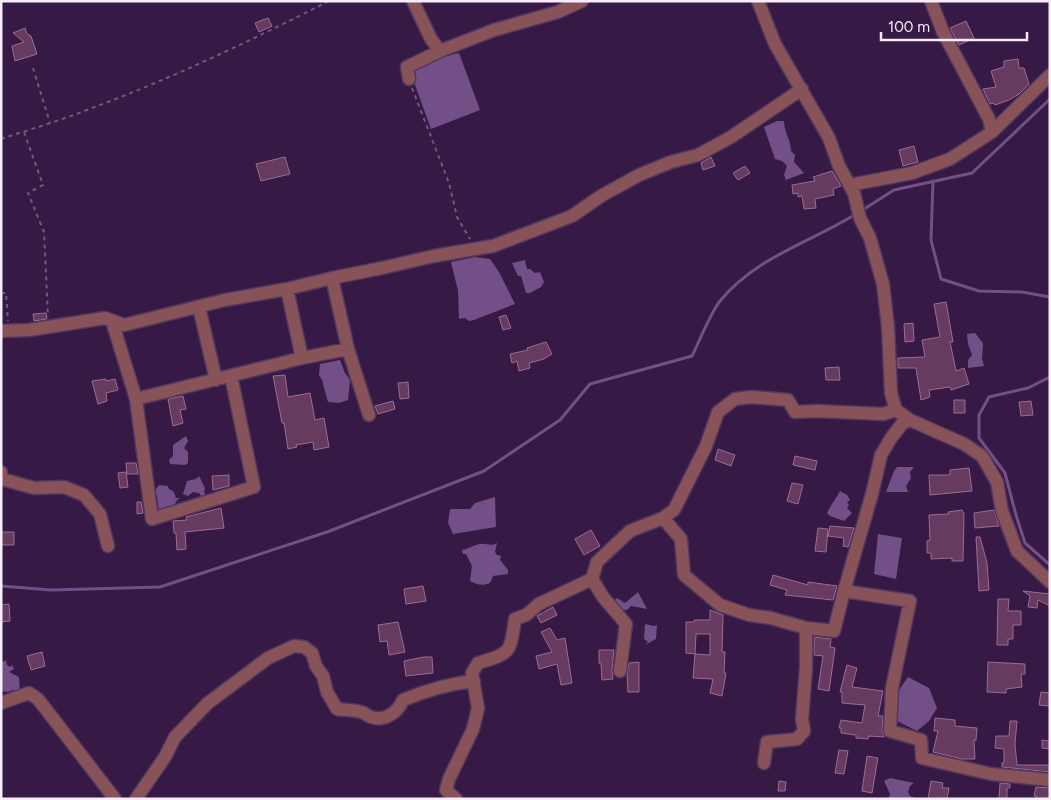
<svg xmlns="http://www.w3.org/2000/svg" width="1051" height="800" font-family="Figtree,sans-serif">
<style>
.water{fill:#734f87}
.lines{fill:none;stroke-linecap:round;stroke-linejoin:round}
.stream{stroke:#734f87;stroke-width:3}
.building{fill:#673b60;stroke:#9c6c94}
.minor-casing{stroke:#51375e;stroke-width:15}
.path{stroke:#70597c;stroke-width:2;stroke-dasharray:4 4;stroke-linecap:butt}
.minor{stroke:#875359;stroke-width:12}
</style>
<rect width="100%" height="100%" fill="#361944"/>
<path class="water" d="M459 53 480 110 431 129 411 74 415 67 443 57Z
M777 121H784C784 132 791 140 791 151L795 155 794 162 804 173 786 180 784 175 787 166 782 161 775 159 764 127Z
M475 257 490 259 499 272 515 304 474 320 469 321 465 318 459 319 458 291 451 262Z
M525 260 527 269H530L535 273 540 272 544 282 541 287 530 293H526L521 276H518L512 263Z
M975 333 983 343 982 359 984 366 968 368V360L972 355 968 344 967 334Z
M340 360 345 373 350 380 348 400 339 403 328 402 322 380 319 375 320 364Z
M186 436 188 441 184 448 188 452V463L185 465 170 464 169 460 173 456V445Z
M897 467H914L910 472 911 478 906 486 908 492H886L894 471Z
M199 476 205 488 204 491 206 496 202 497 199 493 193 492 188 496 183 494 187 481 196 479Z
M159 485 168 486V488L174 492 176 498H180L177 500 173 508 159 511 157 496 154 492Z
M840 491 847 495 850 500 847 502 849 505 847 508 852 513 844 521 830 516 827 513C831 504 836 499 840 491Z
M495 497 496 527 453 534 448 523 450 509H470L475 503Z
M878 534 902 538 896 579 874 574Z
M497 543 495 552 497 555 501 556 500 560 508 570V574L493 576 490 583C483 586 477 585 470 581L472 566 466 554H463L462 550C469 549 473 545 480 544 487 543 490 547 497 543Z
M638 592 647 609 631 606 627 610H620L613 602 617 598 625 603Z
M645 624 654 626 657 625 656 639 645 645 648 642 644 639Z
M6 660 7 665 10 667 12 665 14 669 9 672 19 677 20 692 18 693 14 690 7 692 1 691V663Z
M908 677 929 688 937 708 929 721 917 731 897 721V693Z
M890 778 914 783 910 786 908 792 910 796 917 799H888L890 794 884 781Z"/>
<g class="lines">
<path class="stream" d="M933 181 931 240 941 279 979 291 1022 292 1050 297
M861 211 894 190 972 173 1050 99
M1050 377 1028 388 989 397 979 415V438L1005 473 1016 515 1025 543 1050 565
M1 586 51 590 160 587 327 532 484 471 560 420 590 384 692 356C700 340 710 314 720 301 756 257 809 243 856 214"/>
</g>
<path class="building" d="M268 18 272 26 259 32 255 23Z
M966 21 974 38 959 45 950 28Z
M25 28 27 34 31 36 37 54 15 61 12 46 24 42 13 33Z
M1018 59 1019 68H1024L1029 84 1019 94 1009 100 995 105 994 103 990 104 983 89 996 87 991 71 1004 67V61Z
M914 146 918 162 903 166 899 150Z
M285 157 290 174 261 181 256 164Z
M711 157 715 166 703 170 701 163Z
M745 166 750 173 738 180 733 173Z
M832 171 841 186 833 189 834 195 815 199 816 208 804 209 802 196 798 197V193L793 194 792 185 815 181 813 177Z
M946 302 953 342H950L956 371 964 368 969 384 951 390 950 387 929 390 930 397 921 400 916 368H898V358L925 357 922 340 940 337 934 304Z
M46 313 47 319 34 321 33 314Z
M506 315 511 328 503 330 499 317Z
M913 323 914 341 905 342 904 324Z
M546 342 552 354 544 359 529 363 530 368 519 371 517 361 512 363 510 354 528 350 527 348Z
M839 367 840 380H826L825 368Z
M285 375 288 397 310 393 315 420 324 418 329 447 314 450 313 442 296 445 297 447 288 449 284 423H282L273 376Z
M106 379V381L115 379 118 390 106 393 107 401 98 404 92 381Z
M408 382 409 398 400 399 398 383Z
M183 396 186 409 180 410 183 423 173 426 168 399Z
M954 400H965V413H954Z
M393 401 395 409 378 414 375 406Z
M1031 401 1033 415 1021 416 1019 402Z
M718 449 735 455 731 466 715 460Z
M795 456 817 461 815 470 793 465Z
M126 463H136L138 474H127Z
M969 468 972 491 930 495 929 475H950V470Z
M126 472 128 487 120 488 118 473Z
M229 475V486L213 490 212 476Z
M792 483 803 485 798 504 787 501Z
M137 502H141L143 513 137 514Z
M221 508 224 528 185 532 186 549 177 550 176 533H174L173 521 187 520 186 517Z
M962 510 964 514 963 561H952V558L931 559V553H927V541L930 540 929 515 949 514 948 512Z
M994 510 999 526 975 528 974 513Z
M830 526 854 528 848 547 843 546 844 538 828 536Z
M818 528 828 529 826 552 815 551Z
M591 530 600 546 584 555 575 539Z
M1 532H14V545H1Z
M976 537H980L987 563 989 590 979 591Z
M773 575 808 585V582L837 586 833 600 785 595 787 590 770 585Z
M423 586 426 601 406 604 404 589Z
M1023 591 1050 594V606L1038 600 1037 608 1028 607 1030 596Z
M998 599H1009L1008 611H1021V625H1013V639H1008V645H997Z
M9 604 10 621 1 622V605Z
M553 607 557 615 541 623 537 616Z
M710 610 723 615 722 652H725L724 673H726L722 696 710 693 713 679 693 678 695 654 710 655V634H696L695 654 686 653V622H694V620H710Z
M398 622 405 652 389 655 387 641 380 642 378 625Z
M550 628 557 640 565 638 572 683 561 685 557 664 539 669 536 656 552 652 541 632Z
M814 637 831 639 830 647 835 648 829 691 818 689 823 656 814 655Z
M599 650H614L612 669 613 679 602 680 601 664 599 663Z
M42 652 45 666 31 670 27 656Z
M424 657H432L433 673 406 676 404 661Z
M639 662V692H628L627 674 629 663Z
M988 662 1025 664V674H1021L1022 687 1006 689V693L987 692Z
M847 665 857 668 852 687 883 691 878 716H883L882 731 884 737 869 736 868 739 856 738V735L841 733V728H839L841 720 862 723 865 705 842 703V692H840Z
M1041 692 1050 693V706L1039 705Z
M935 718 955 720V726L977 728 976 740H974L975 759H962L933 752 938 731H934Z
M1010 721H1017L1015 744 1017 765H1050V772L1002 767V763H1004V749L995 748 996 736H1009Z
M1042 740 1050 741V749L1042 748Z
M839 750 848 751 844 774 835 773Z
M867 756 878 758 872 793 862 791Z
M779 781 786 782 785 791H778Z
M931 781 943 783 942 788H949L947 799H928Z
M1000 783 1010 784V788H1007V799H999Z
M1036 787 1050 788V798L1036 799V796H1034Z"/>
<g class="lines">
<g class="minor-casing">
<path id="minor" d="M413 1 431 39 440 51 494 30 558 12 582 1
M758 1 775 44 829 138 839 166 854 193 860 218 870 238 883 284 888 327 891 393 896 410 910 420 964 444 982 456 997 482 1002 511 1017 551 1050 582
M931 1 943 32 989 119 992 132
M409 79 407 67 440 51
M850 185 912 173 950 159 992 132 1050 75
M332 278 348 349 369 415
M287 289 302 358
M199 307 216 380
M112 321 136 399 152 519 254 487 231 376
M1 331 29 330 105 318 124 325 225 300 287 289 332 278 382 268 434 256 493 246 572 216 601 196 639 175 671 162 698 155 731 137 802 89
M136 399 302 358 348 349
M1 472 2 479 34 488 64 487 84 495 100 514 108 546
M663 518 681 539 684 575 720 605 749 615 771 618 806 628 834 631 844 591 910 601 892 688 890 731 921 740 922 758 991 774 1050 780
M844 591 872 494 881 455 891 438 902 424 910 420
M620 671 626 624 603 597 592 579 597 562 630 531 663 518 674 510 706 446 718 412 735 399 751 397 788 400 795 412 817 411 883 414 896 410
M1 703 29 693 38 699 115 799
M764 763 767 742 797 739 804 731 802 719 806 668V628
M136 799 165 757 175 737 208 703 268 658 294 646 304 647 312 653 316 666 323 676 327 692 337 709C344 710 353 710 361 712 364 712 367 716 371 717 385 722 398 712 403 700 427 690 447 684 474 681
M456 799 446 790 449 779 473 729 478 708 472 673 478 663C511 653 510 654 515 619L526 615 539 604 592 579"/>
</g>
<path class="path" d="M33 68 50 123
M412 88 449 183 457 217 470 239
M24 132 43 185 28 193 44 232 48 317
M1 139C31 129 62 120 92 108 173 78 252 40 329 1
M1 293H6L8 321"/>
<use href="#minor" class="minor"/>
</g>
<rect width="1051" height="800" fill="none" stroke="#f7edfd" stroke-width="5"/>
<path d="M881 32v8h146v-8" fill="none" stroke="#f7edfd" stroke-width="2.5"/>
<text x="888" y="32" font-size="15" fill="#f7edfd" stroke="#361944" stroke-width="4" paint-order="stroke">100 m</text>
</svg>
